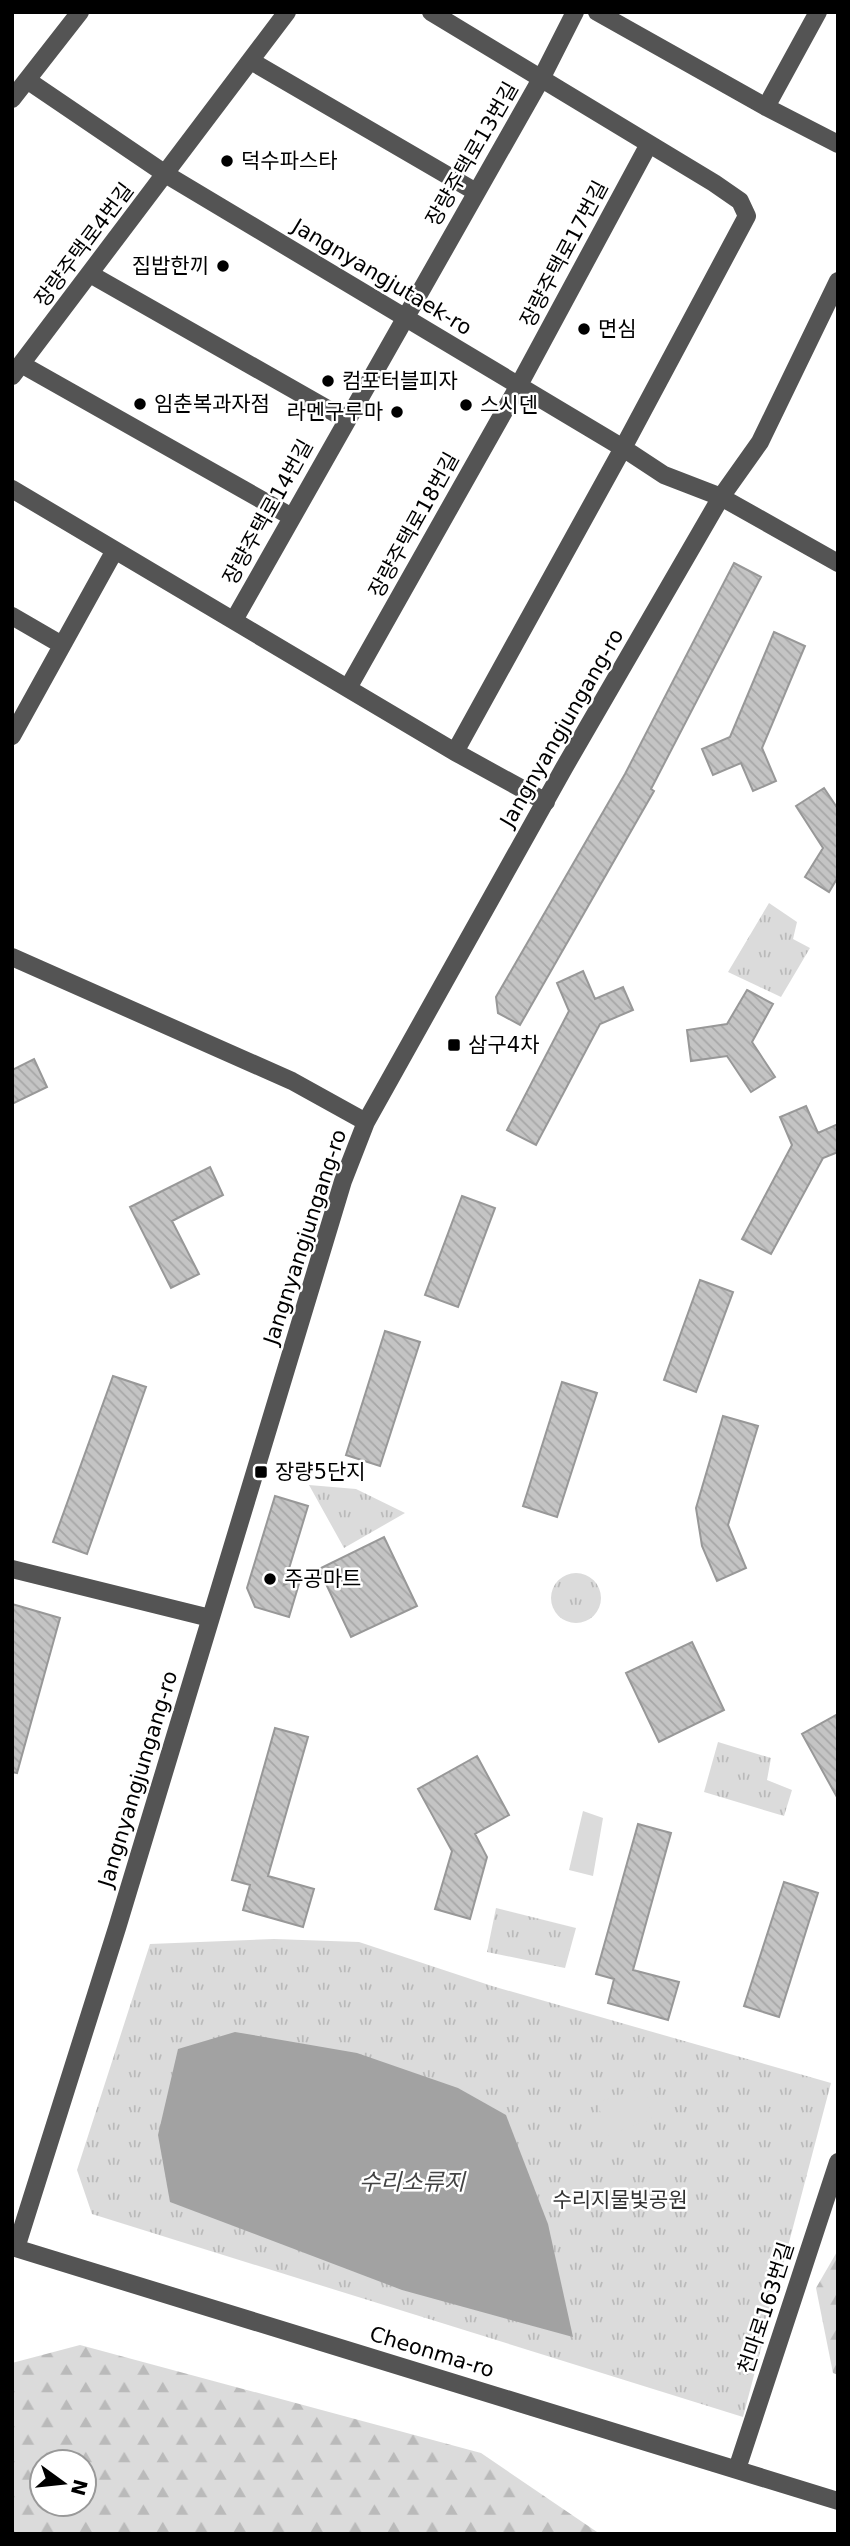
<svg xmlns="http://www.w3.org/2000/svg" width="850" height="2546" font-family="'DejaVu Sans','Noto Sans KR',sans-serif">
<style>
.forest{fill:url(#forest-firs);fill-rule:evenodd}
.park{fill:url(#park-tufts)}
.pitch{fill:#dbdbdb}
.water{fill:#a2a2a2}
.building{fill:url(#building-back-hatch);stroke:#989898;stroke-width:2}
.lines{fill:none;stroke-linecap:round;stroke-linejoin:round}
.minor{stroke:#545454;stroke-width:18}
.poi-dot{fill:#000;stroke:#fff;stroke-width:2.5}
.labels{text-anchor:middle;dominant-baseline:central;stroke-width:5;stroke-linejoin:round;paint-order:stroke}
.street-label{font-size:21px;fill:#000;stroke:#fff}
.poi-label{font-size:21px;fill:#000;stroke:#fff;text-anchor:start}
.park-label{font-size:21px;fill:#323232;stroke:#fff}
.water-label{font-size:23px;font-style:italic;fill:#434343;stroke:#fff}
</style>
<defs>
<pattern id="forest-firs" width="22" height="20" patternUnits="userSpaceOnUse" patternTransform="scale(1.75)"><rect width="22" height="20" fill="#dbdbdb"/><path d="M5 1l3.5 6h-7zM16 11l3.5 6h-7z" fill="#bababa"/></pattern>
<pattern id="park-tufts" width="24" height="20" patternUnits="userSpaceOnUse" patternTransform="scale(1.75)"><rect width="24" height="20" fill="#dbdbdb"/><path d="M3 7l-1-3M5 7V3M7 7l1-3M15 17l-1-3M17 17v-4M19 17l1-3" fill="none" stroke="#bababa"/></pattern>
<pattern id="building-back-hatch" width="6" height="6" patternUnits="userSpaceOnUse" patternTransform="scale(1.75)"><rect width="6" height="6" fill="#c4c4c4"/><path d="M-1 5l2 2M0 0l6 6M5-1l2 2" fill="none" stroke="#a7a7a7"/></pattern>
</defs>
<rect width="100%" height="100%" fill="#fff"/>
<path class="forest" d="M838 2250V2375L833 2373 816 2288Z
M80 2345 481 2453 600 2534H12V2363ZM42 2462H84V2504H42Z"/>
<path class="park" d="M769 903 797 922 793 939 810 948 781 997 728 972Z
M309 1485 356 1489 405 1513 344 1548Z
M551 1598a25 25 0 1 1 50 0a25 25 0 1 1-50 0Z
M718 1742 771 1758 767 1780 792 1790 784 1816 704 1792Z
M496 1908 576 1928 565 1968 487 1952Z
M274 1939 359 1942 492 1986 831 2083 743 2417 92 2214 77 2170 150 1944Z"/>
<path class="pitch" d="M583 1811 603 1818 593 1876 569 1870Z
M645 2087 652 2119 606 2136 598 2102Z"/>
<path class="water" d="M235 2032 357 2053 458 2088 506 2115 548 2224 573 2337 402 2290 170 2202 158 2135 178 2049Z"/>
<path class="building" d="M734 563 761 577 651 789 654 791 520 1025 498 1013 496 997 625 774Z
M774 632 805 646 762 748 776 781 753 791 741 763 713 775 702 749 730 737Z
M824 788 838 809V877L829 892 805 877 823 848 796 806Z
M583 971 595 999 623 987 633 1010 600 1024 536 1145 507 1130 569 1011 557 983Z
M747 990 773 1004 752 1042 775 1077 751 1092 727 1056 691 1061 687 1030 727 1024Z
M34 1059 47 1087 12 1104V1070Z
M806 1106 818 1133 838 1124V1152L823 1158 771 1254 742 1239 792 1145 780 1117Z
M210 1167 223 1195 172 1221 199 1274 171 1288 130 1207Z
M462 1196 495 1208 458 1307 425 1295Z
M700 1280 733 1292 696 1392 664 1380Z
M385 1331 420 1342 380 1466 346 1455Z
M113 1376 146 1387 87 1554 53 1542Z
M562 1382 597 1393 557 1517 523 1506Z
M723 1416 758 1426 728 1525 746 1568 717 1581 702 1546 696 1508Z
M275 1496 308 1506 284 1585 301 1577 289 1617 255 1607 247 1588Z
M384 1537 417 1606 351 1637 319 1569Z
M12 1604 60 1618 17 1773 12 1772Z
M692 1642 724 1710 659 1742 626 1673Z
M838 1714V1799L802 1734Z
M275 1728 308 1737 268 1876 314 1889 303 1927 243 1910 250 1885 232 1880Z
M477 1756 509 1815 475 1834 487 1857 470 1919 435 1909 452 1851 418 1789Z
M638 1824 671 1833 633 1970 679 1982 668 2020 608 2003 614 1979 596 1974Z
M784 1882 818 1893 779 2017 744 2006Z"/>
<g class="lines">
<path class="minor" d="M431 12 714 183 740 201 747 216 623 448 455 752
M597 12 766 107 838 144
M251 61 476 192
M27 80 167 175 623 448 664 475 721 497 838 563
M12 99 80 12
M766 107 818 12
M90 274 347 420
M21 364 292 517
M12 376 287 12
M12 489 455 752 546 802
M12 616 62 645
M234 620 541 79 575 12
M348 688 519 385 649 144
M12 736 115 550
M12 957 292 1081 366 1122
M12 1569 210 1618
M12 2247 838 2501
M16 2248 117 1928 343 1181 366 1122 564 768 721 497 760 442 838 281
M737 2469 838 2162"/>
</g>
<g class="poi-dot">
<circle cx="227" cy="161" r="7"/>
<circle cx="223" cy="266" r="7"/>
<circle cx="584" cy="329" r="7"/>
<circle cx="328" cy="381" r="7"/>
<circle cx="140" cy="404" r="7"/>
<circle cx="466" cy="405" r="7"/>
<circle cx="397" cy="412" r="7"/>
<rect x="447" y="1038" width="14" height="14" rx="3.5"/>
<rect x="254" y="1465" width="14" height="14" rx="3.5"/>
<circle cx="270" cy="1579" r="7"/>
</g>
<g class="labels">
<g class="street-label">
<text transform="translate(472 154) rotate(-60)">장량주택로13번길</text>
<text transform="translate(84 245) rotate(-53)">장량주택로4번길</text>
<text transform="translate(564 254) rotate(-62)">장량주택로17번길</text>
<text transform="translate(382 277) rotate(31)">Jangnyangjutaek-ro</text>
<text transform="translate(268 512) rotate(-61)">장량주택로14번길</text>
<text transform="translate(414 525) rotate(-61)">장량주택로18번길</text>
<text transform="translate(562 728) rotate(-60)">Jangnyangjungang-ro</text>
<text transform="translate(305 1237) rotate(-72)">Jangnyangjungang-ro</text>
<text transform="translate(138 1779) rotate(-73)">Jangnyangjungang-ro</text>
<text transform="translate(766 2308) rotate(-72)">천마로163번길</text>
<text transform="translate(432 2352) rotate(17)">Cheonma-ro</text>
</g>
<g class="poi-label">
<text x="241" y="161">덕수파스타</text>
<text x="209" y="266" text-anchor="end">집밥한끼</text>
<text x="598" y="329">면심</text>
<text x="342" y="381">컴포터블피자</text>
<text x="154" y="404">임춘복과자점</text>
<text x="480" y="405">스시덴</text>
<text x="383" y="412" text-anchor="end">라멘구루마</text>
<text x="468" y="1045">삼구4차</text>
<text x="275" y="1472">장량5단지</text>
<text x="284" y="1579">주공마트</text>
</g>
<g class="park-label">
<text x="620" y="2200">수리지물빛공원</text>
</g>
<g class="water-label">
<text x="412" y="2182">수리소류지</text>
</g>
</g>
<rect width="850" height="2546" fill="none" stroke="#000000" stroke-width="28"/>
<g transform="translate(63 2483) rotate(105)"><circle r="33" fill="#ffffff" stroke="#999999" stroke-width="2"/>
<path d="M0-5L12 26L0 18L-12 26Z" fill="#000000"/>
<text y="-10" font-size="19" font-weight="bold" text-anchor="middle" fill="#000000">N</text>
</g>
</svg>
